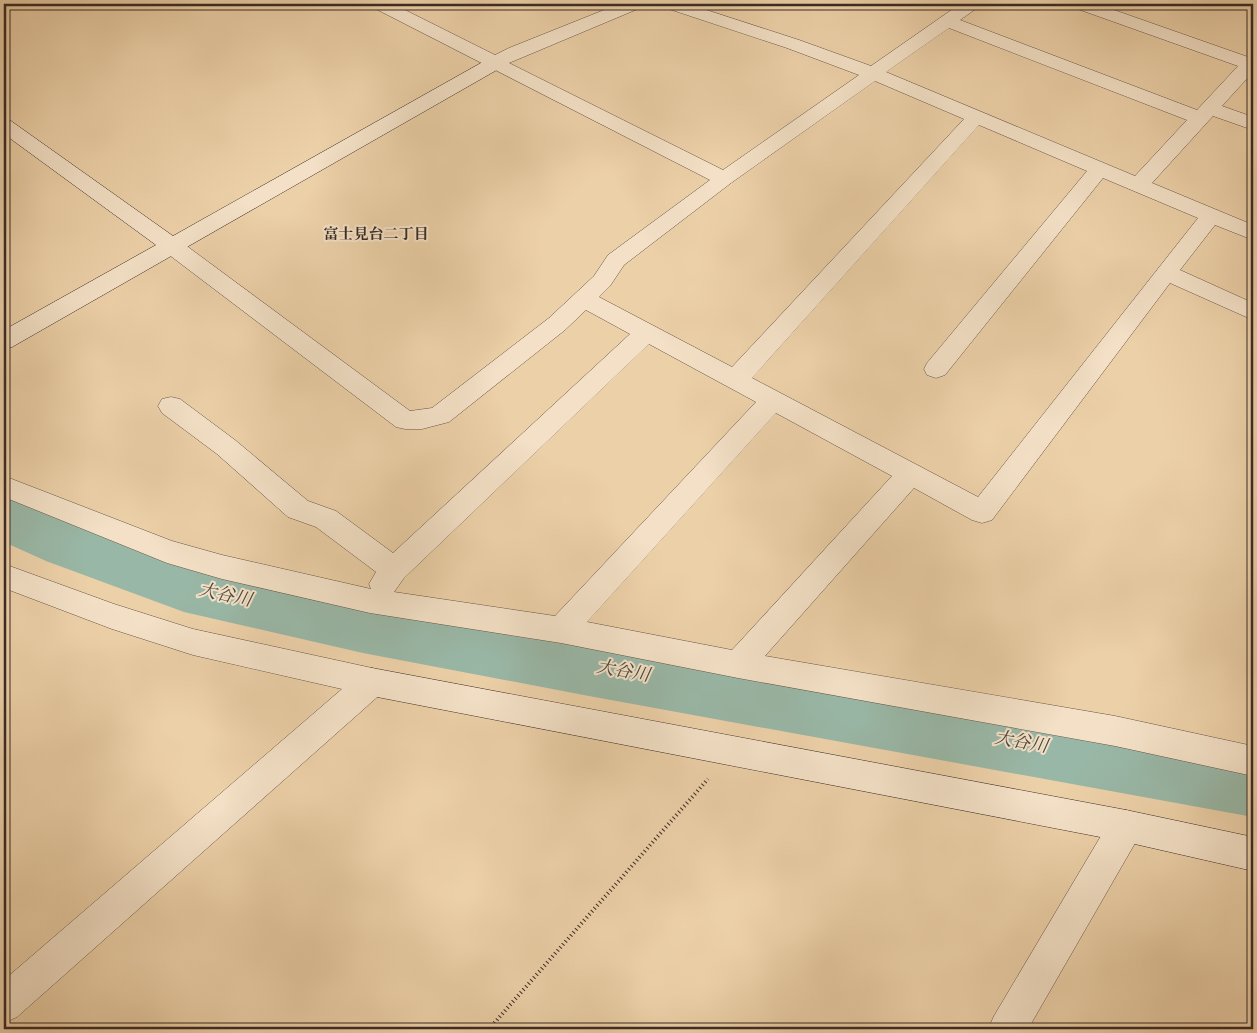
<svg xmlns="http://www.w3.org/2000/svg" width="1257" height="1033" font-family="'Libre Bodoni','Noto Serif JP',serif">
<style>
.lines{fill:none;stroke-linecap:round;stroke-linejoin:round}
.river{fill:#99b7a6;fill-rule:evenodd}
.street-casing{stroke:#665445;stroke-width:1}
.secondary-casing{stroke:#3a2b24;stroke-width:1}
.path{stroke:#3a2b24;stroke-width:4;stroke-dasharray:1 3;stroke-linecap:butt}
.street{fill:#f3e0c6;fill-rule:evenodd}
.secondary{fill:#f3e0c6;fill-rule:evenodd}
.labels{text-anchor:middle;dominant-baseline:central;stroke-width:4;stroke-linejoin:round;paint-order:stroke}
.far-neighbourhood-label{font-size:15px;font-weight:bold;fill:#3a2b24;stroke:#f3e0c6}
.water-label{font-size:18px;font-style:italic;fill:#4d473e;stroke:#f3e0c6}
</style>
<rect width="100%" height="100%" fill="#ecd0a8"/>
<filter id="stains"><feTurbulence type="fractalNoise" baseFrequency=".004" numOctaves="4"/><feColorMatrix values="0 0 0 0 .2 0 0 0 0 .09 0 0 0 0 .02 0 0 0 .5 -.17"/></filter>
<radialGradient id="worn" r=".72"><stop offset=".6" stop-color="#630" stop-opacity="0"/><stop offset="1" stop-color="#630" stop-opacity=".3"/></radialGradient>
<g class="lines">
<path class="river" d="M4 492 186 560 363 597 589 638 1253 749V817L589 696 363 653 184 612 46 561 4 542Z"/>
<g class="street-casing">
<path id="street" d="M371 4H393L495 55 509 48 619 4H642L640 8 509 63 723 170 859 75 787 48 666 8 664 4H688L799 40 871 66 960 4H979L977 8 960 20 1197 110 1238 66 1075 8 1073 4H1097L1248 57 1253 56V72L1222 106 1253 117V130L1213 116 1152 183 1253 225V240L1215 225 1180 270 1253 303V320L1170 283 992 520 982 523 972 520 914 488 765 656 1115 716 1253 746V776L1115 746 738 678 561 643 370 613 222 579 167 563 4 497V476L172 541 222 555 371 589 369 584 376 572 316 527 288 517 217 454 162 413 158 406 162 399 171 397 180 399 235 440 308 501 336 511 393 553 630 334 586 310 565 330 449 422 422 429H405L396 427 164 251 161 246 164 241 172 239 180 241 410 411 432 408 549 318 594 276 608 255 710 180 374 8ZM949 28 1187 120 1135 176 886 72ZM875 81 964 119 732 367 599 297 610 286 624 265 731 183ZM979 125 1087 171 927 363 924 369 927 375 936 378 945 375 1103 178 1198 218 978 497 752 378ZM649 344 756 402 555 616 394 592 404 578ZM776 413 892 476 732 650 587 622Z
M4 564 114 604 193 629 372 668 383 672 387 682 383 692 17 1017 4 1023V980L342 689 193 655 112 629 4 588Z
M1126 810 1138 814 1143 826 1138 838 1028 1029H988L994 1016 1114 814Z"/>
</g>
<g class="secondary-casing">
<path id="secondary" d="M495 57 502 59 504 63 502 67 12 347 4 349V330L156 245 4 134V119L11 121 173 236 488 59Z
M372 668 1126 810 1253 837V871L1126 842 372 696 361 692 357 682 361 672Z"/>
</g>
<path class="path" d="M489 1029 708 779"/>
<use href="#street" class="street"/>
<use href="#secondary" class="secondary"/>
</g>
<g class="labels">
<g class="far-neighbourhood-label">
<text x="376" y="234">富士見台二丁目</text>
</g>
<g class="water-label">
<text transform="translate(225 595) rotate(12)">大谷川</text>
<text transform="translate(623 671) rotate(10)">大谷川</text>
<text transform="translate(1021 742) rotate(10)">大谷川</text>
</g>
</g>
<rect width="1257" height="1033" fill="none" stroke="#ecd0a8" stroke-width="20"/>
<rect x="5" y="5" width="1247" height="1023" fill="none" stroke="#3a2b24" stroke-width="2.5"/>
<rect x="10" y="10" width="1237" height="1013" fill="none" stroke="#3a2b24"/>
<rect width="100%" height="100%" filter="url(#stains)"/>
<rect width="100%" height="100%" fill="url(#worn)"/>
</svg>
